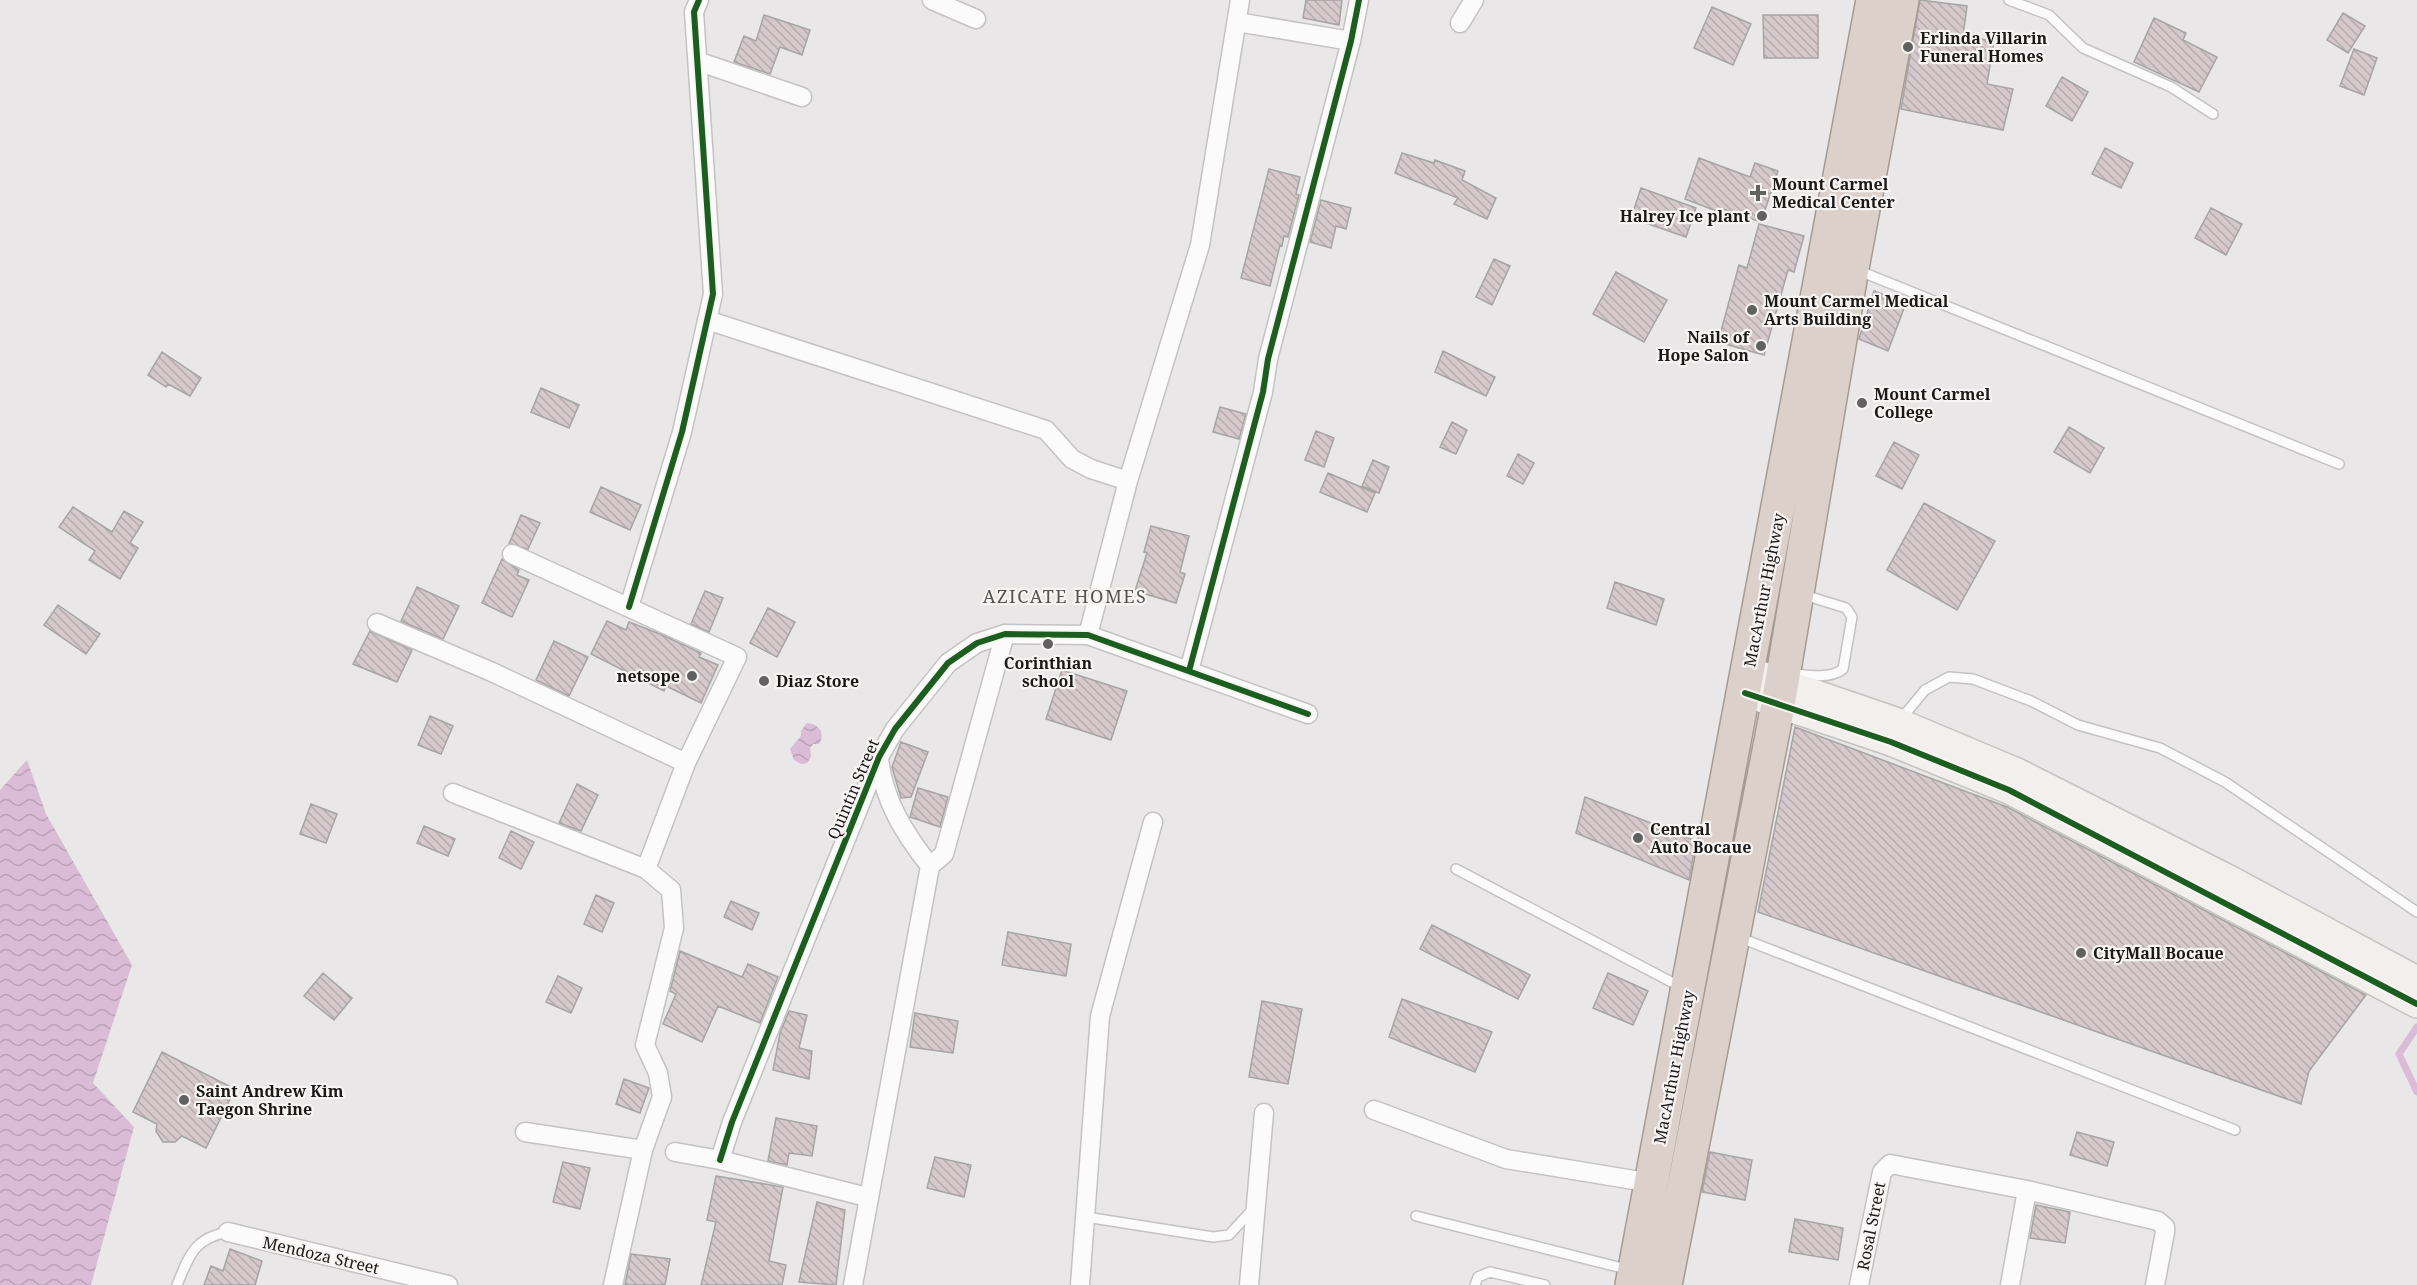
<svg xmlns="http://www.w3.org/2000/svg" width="2417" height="1285" font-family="'Noto Serif',serif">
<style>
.water{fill:url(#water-waves)}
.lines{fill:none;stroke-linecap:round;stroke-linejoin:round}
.stream{stroke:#dbbcd6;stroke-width:7}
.building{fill:url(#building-back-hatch);stroke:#a6a4a4;stroke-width:1.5}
.lane-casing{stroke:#c4c2c2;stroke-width:12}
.street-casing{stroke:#c4c2c2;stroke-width:21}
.secondary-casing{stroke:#c4c2c2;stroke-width:30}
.highway-casing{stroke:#a69b93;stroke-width:36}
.lane{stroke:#fcfbfb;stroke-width:9}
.street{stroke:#fcfbfb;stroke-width:18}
.secondary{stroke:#f2efed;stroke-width:27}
.highway{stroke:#dbd1ca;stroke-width:33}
.cycleway-casing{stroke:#f8f4f3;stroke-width:10}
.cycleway{stroke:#1b5e20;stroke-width:6}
.poi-dot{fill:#626161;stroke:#f8f4f3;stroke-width:2}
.labels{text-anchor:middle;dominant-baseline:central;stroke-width:4.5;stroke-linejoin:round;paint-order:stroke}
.poi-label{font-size:16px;font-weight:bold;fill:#1a1919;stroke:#f8f4f3;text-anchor:start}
.street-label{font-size:16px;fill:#1a1919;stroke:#f8f4f3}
.neighbourhood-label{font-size:18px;letter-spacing:1.5px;fill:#565352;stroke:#f8f4f3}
</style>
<defs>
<pattern id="water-waves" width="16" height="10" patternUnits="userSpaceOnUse" patternTransform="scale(1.5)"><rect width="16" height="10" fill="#dbbcd6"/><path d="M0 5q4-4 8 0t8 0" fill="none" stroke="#bba1b7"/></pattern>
<pattern id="building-back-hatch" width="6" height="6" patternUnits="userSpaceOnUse" patternTransform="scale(1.5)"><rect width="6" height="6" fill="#d5c9cc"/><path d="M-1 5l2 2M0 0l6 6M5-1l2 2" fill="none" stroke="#b6acaf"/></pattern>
</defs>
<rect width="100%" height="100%" fill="#e9e7e7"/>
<path class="water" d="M807 723C819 724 826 733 819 744H813L810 748 811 757 807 763 801 764 794 760 790 749 801 736V731Z
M27 760 46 814 132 965 93 1083 134 1127 91 1285H0V790Z"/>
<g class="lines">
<path class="stream" d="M2417 1027 2399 1054 2417 1092"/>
</g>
<path class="building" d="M1306 0H1342L1339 25 1303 18Z
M1920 0 1967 6 1963 36 1994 41 1987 84 2013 89 2003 130 1901 109Z
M1712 7 1751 24 1733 65 1694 48Z
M2343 13 2365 26 2348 53 2327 40Z
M764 15 810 30 802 55 780 47 770 74 734 62 744 36 756 41Z
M1763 15H1818V58H1764Z
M2154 18 2186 33 2183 40 2217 57 2199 92 2134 62Z
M2354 49 2377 58 2364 95 2340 86Z
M2062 77 2088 92 2072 121 2046 106Z
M2105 148 2133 163 2121 188 2092 174Z
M1402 153 1434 163 1435 160 1465 171 1462 180 1496 198 1487 219 1454 204 1458 198 1395 173Z
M1699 158 1750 177 1755 163 1778 171 1761 222 1720 208 1719 212 1685 199Z
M1269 169 1300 177 1296 194 1299 195 1288 237 1284 236 1282 246 1280 245 1270 286 1241 278Z
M1641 188 1696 208 1686 237 1631 218Z
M1321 200 1351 208 1346 229 1336 226 1331 248 1310 242Z
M2211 208 2242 224 2226 255 2195 238Z
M1759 224 1804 236 1794 272 1788 270 1764 355 1718 342 1739 265 1747 268Z
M1494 259 1510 266 1492 305 1476 297Z
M1616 272 1667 300 1644 342 1593 314Z
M1874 291 1906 303 1888 351 1859 339Z
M1443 351 1495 377 1486 396 1435 372Z
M162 352 201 378 190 396 168 384 166 387 148 375Z
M541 388 579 405 569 428 531 412Z
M1220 407 1246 414 1239 439 1213 432Z
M1452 422 1467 430 1456 454 1440 447Z
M2069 427 2104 448 2090 473 2054 452Z
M1316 431 1334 438 1324 467 1305 460Z
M1894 442 1919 455 1902 489 1876 476Z
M1518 454 1534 463 1523 484 1507 476Z
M1373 460 1389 467 1379 493 1362 486Z
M1328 473 1375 493 1367 512 1320 492Z
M601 487 641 505 630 530 590 512Z
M1924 503 1995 541 1957 610 1887 570Z
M73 507 112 532 124 511 143 522 130 543 138 548 120 579 89 560 95 551 59 527Z
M521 515 540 523 528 549 509 544Z
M1151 526 1189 536 1180 572 1185 574 1176 603 1135 591 1147 553 1144 552Z
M502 559 519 570 517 575 529 580 512 617 482 603Z
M1615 582 1664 599 1656 625 1607 608Z
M417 587 459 606 443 639 401 621Z
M705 591 723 598 709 632 691 624Z
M58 605 100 634 86 654 44 625Z
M768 608 795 622 777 657 750 643Z
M607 621 626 630 629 622 660 634 701 653 699 657 718 665 701 703 666 686 664 691 591 654Z
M370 631 412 650 397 682 353 664Z
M554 641 588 657 569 696 536 680Z
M1062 670 1127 691 1111 740 1046 719Z
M430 716 453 726 441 754 418 745Z
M1795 727 2007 807 2366 995 2309 1071 2301 1104 1758 912Z
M901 742 928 752 911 797 901 798 892 767Z
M577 784 598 795 581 831 559 823Z
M918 788 948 797 940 827 910 817Z
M1585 797 1696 841 1689 880 1576 833Z
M311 804 337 814 326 843 300 834Z
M424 826 455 839 448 856 417 843Z
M511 831 534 842 521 869 499 858Z
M596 895 614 903 602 932 584 924Z
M731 901 759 913 752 930 724 917Z
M1432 925 1530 975 1518 999 1420 949Z
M1008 932 1071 944 1066 976 1002 965Z
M680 951 742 977 748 964 778 977 760 1023 718 1006 702 1042 663 1024 676 994 670 991Z
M323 973 352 998 334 1020 304 996Z
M1608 973 1648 991 1633 1025 1593 1008Z
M558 976 582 988 571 1013 546 1002Z
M1402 999 1492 1032 1475 1072 1389 1037Z
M1262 1001 1302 1009 1288 1084 1249 1077Z
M789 1011 807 1015 799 1048 812 1051 809 1079 773 1070 780 1033Z
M915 1013 958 1021 953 1053 910 1047Z
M162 1052 235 1089 206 1148 182 1136 175 1142H163L156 1131 157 1124 133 1112Z
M624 1079 649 1088 640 1113 616 1104Z
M776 1118 817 1126 812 1156 789 1153 787 1165 768 1161Z
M2077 1132 2114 1142 2107 1166 2070 1155Z
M1710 1152 1752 1160 1745 1200 1702 1192Z
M935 1157 971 1165 964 1197 927 1188Z
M563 1162 590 1168 580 1209 553 1202Z
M716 1176 783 1187 769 1261 786 1265 782 1285H701L716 1222 707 1220Z
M817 1202 845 1210 836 1285 799 1282Z
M2036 1205 2070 1212 2065 1243 2030 1238Z
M1795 1219 1843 1228 1838 1260 1789 1252Z
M230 1249 262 1261 255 1285H204L211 1266 223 1271Z
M631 1254 670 1259 665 1285H625Z"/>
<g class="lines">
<g class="lane-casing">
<path id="lane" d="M2009 0 2049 15 2083 48 2171 87 2213 114
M1857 270 2339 464
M1789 673C1806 675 1829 680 1843 669L1852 617 1846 608 1801 594
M1901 719 1925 690 1949 677 1973 679 2031 701 2078 725 2160 748 2225 782 2417 912
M1456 869 1681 987
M1738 937 2235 1130
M1416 1216 1630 1270
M1086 1217 1213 1237 1229 1235 1253 1209
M177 1285C189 1256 194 1238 228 1232
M1475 1285 1478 1277 1490 1272 1545 1285"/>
</g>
<g class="street-casing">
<path id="street" d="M932 0 976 19
M1237 22 1351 41
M1460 23 1474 0
M700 62 802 97
M707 320 1046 430 1072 459 1091 469 1128 481
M512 554 737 657 686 763 646 869 671 890 674 928 645 1045 658 1073 662 1097 643 1150 613 1285
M629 607 682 432 713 294 694 12 699 0
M377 623 492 672 686 763
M1088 635 1128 481 1200 245 1240 0
M1189 671 1263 392 1268 359 1351 41 1359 0
M879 759C884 801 904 833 930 866
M453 793 646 869
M1374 1110 1506 1159 1652 1183
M525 1132 643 1150
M675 1152 720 1160 867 1197
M720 1160 732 1122 879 757 895 729 948 663 977 643 1005 634 1088 635 1308 714
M228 1232 448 1285
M853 1285 930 866 944 854 1005 634
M1080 1285 1100 1016 1153 822
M1249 1285 1264 1113
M1859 1285 1882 1172 1890 1164 2027 1190 2158 1221 2165 1227V1232L2155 1285
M2010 1285 2027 1190"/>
</g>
<g class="secondary-casing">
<path id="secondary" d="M1749 671 1898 722 2017 772 2227 878 2417 980
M1745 693 1891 742 2009 790 2417 1004"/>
</g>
<g class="highway-casing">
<path id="highway" d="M1632 1285 1873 0
M1665 1285 1778 705 1852 268 1902 0"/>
</g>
<use href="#lane" class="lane"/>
<use href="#street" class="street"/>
<use href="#secondary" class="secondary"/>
<use href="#highway" class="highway"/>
<g class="cycleway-casing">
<path id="cycleway" d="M629 607 682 432 713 294 694 12 699 0
M1189 671 1263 392 1268 359 1351 41 1359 0
M1745 693 1891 742 2009 790 2417 1004
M720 1160 732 1122 879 757 895 729 948 663 977 643 1005 634 1088 635 1308 714"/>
</g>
<use href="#cycleway" class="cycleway"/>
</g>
<g class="poi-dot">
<circle cx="1908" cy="47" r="6"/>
<path d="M1755 184h6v6h6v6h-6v6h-6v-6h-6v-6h6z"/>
<circle cx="1762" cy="216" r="6"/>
<circle cx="1752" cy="310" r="6"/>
<circle cx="1761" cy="346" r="6"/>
<circle cx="1862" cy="403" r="6"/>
<circle cx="1048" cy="644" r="6"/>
<circle cx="692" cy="676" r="6"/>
<circle cx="764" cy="681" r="6"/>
<circle cx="1638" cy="838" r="6"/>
<circle cx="2081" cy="953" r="6"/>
<circle cx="184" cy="1100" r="6"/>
</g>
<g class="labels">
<g class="poi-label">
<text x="1920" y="38">Erlinda Villarin<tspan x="1920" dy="18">Funeral Homes</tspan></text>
<text x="1772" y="184">Mount Carmel<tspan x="1772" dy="18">Medical Center</tspan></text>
<text x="1750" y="216" text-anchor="end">Halrey Ice plant</text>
<text x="1764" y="301">Mount Carmel Medical<tspan x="1764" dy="18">Arts Building</tspan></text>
<text x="1749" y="337" text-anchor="end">Nails of<tspan x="1749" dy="18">Hope Salon</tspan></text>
<text x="1874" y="394">Mount Carmel<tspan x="1874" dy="18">College</tspan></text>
<text x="1048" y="663" text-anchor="middle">Corinthian<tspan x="1048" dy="18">school</tspan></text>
<text x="680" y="676" text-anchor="end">netsope</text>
<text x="776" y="681">Diaz Store</text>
<text x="1650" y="829">Central<tspan x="1650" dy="18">Auto Bocaue</tspan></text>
<text x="2093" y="953">CityMall Bocaue</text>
<text x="196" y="1091">Saint Andrew Kim<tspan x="196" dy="18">Taegon Shrine</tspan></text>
</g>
<g class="street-label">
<text transform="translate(1764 590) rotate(-79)">MacArthur Highway</text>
<text transform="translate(853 789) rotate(-67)">Quintin Street</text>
<text transform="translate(1674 1067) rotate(-79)">MacArthur Highway</text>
<text transform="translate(1871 1226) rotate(-79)">Rosal Street</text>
<text transform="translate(321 1255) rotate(13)">Mendoza Street</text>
</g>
<g class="neighbourhood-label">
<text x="1065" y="596">AZICATE HOMES</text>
</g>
</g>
</svg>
